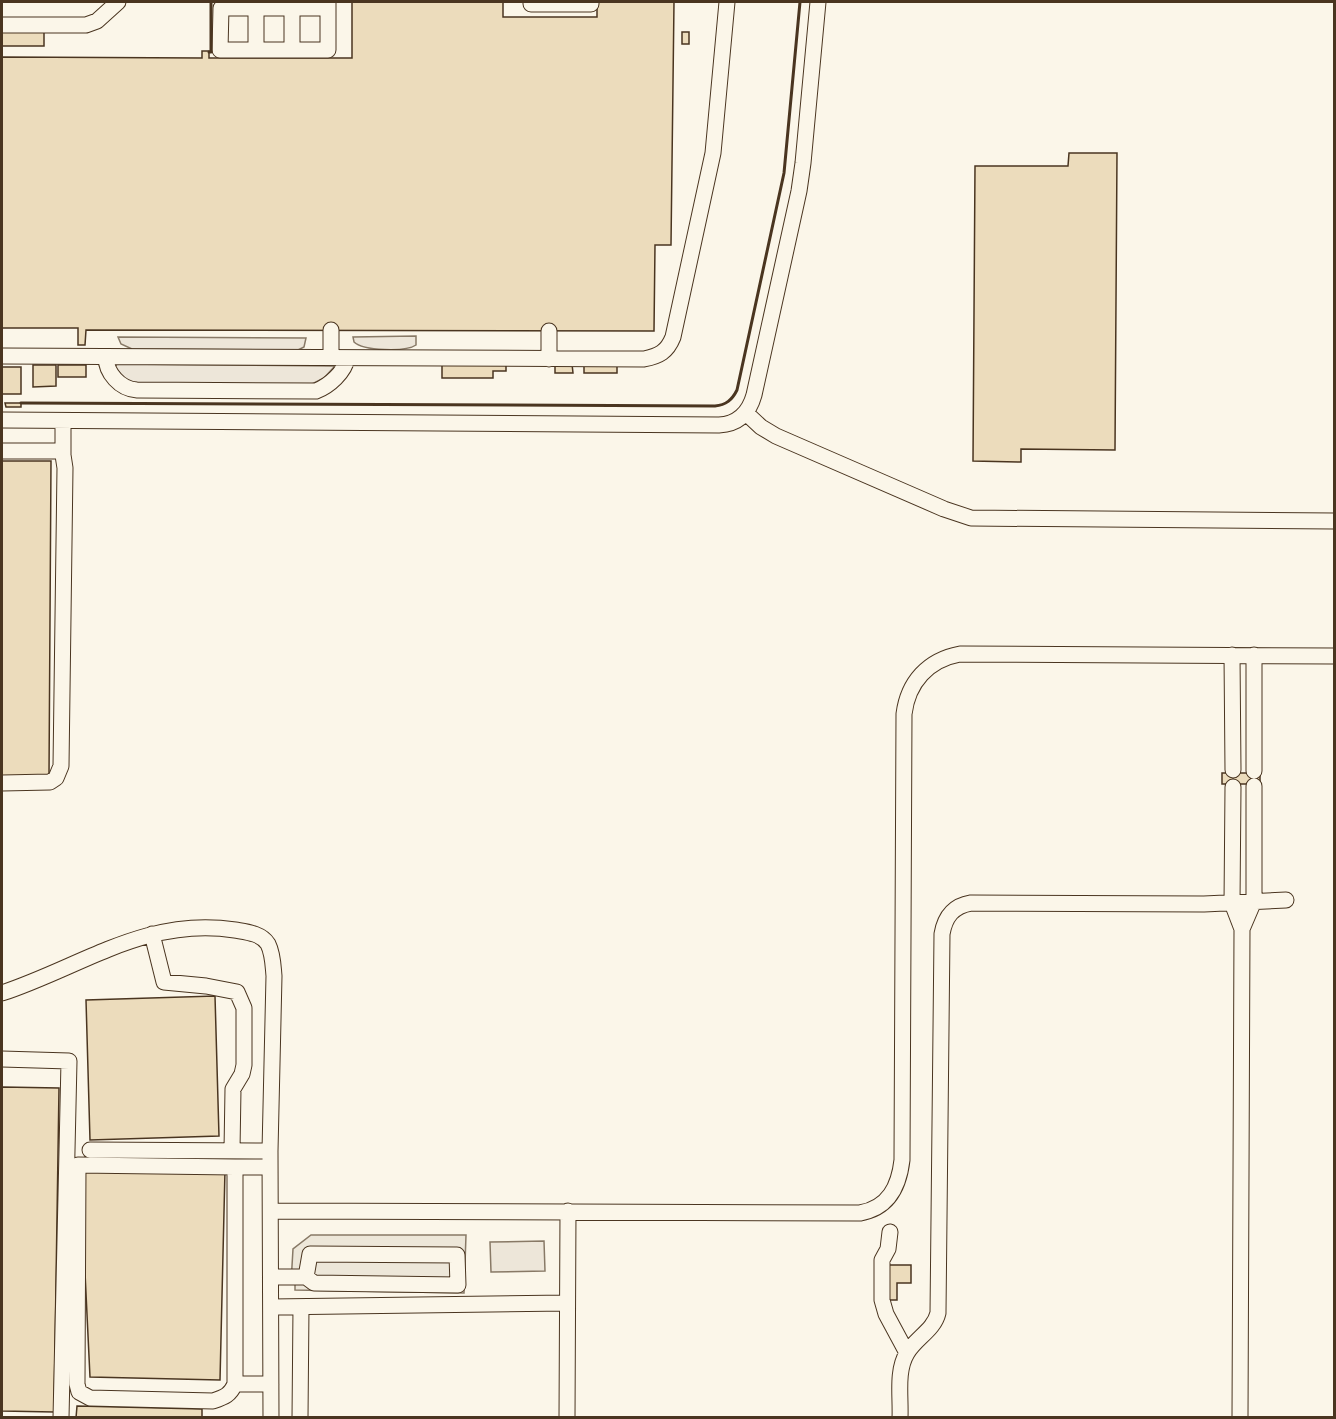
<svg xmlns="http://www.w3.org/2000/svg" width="1336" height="1419" font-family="Signika,sans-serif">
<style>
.green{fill:#ede6d9;stroke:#887966;stroke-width:1.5}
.parking{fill:#ede7d9;stroke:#887966;stroke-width:1.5}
.building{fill:#ecdcbc;stroke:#4a3520;stroke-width:1.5}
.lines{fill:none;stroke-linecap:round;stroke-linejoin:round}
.minor-casing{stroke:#4a3520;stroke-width:17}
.minor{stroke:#fbf6e9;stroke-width:15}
.wall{stroke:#4a3520;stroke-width:3}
</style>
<rect width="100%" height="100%" fill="#fbf6e9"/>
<path class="green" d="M416 336V345C406 352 363 351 354 342L353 337Z
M118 337 306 338 304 347 298 350 132 349 121 344Z
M117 364 334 366V367L324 378 312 384 135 383 126 380 115 367Z
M544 1241 545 1271 491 1272 490 1242Z"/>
<path class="parking" d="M311 1235H466L464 1293 295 1290V1284L291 1283 293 1249Z"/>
<path class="building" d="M352 2H503V17H597V2H674L671 245H655L654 331 86 330 85 345H78V328H2V57L202 58V51H209V58H352Z
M2 28H44V46H2Z
M682 32H689V44H682Z
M1069 153H1117L1115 450 1021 449V462L973 461 975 166H1068Z
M555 364H572L573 373H555Z
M584 364H617V373H584Z
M33 365H56V386L33 387Z
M58 365H86V377H58Z
M442 365H506V371H493V378H442Z
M2 367H21V394H2Z
M5 403H21V407H6Z
M2 461H51L49 776H2Z
M1222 773H1260V784H1222Z
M215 996 219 1136 90 1140 86 1000Z
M2 1087 59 1088 54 1412 2 1411Z
M80 1168 225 1170 220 1380 90 1377Z
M885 1265H911V1283H897V1300H885Z
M77 1406 202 1409V1418H76Z"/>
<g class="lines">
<g class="minor-casing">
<path id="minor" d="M531 2V4H591V2
M328 8H221L220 50H328V2
M2 25H86L97 21 118 2
M256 50V8
M292 50V8
M2 356 644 359C659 356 667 352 673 337L713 153 727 2
M106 357C106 373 120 389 137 390L316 391C329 386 345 372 347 358
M331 358V330
M549 359V331
M746 413 761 427 776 436 944 509 971 518 1334 521
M2 420 719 425C738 424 749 413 754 395L799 191 803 163 818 2
M2 451H63
M1232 655 1233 770
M1254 771V655
M2 783 50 782 56 778 61 766 65 468 63 455V421
M1233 787 1232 903 1242 929 1240 1418
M1242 929 1254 901V786
M152 934 164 982 206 986 237 992 244 1008V1065L242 1074 233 1089 232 1150
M2 993C81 967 147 916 235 930 246 932 261 933 268 944 273 954 273 965 274 976L270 1151 271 1418
M2 1059 69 1061 61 1418
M90 1150 270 1151
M235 1167 78 1165 77 1384 79 1392 90 1398 213 1401C225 1397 230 1395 235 1384
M270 1167H235V1384H271
M271 1211 860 1213C889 1208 899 1186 902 1160L904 714C908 682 928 660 960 654L1334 656
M890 1232 888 1249 882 1260V1300L886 1314 907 1353
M271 1277H306L314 1283 458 1285 457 1255 310 1254 306 1277
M271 1307 566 1303
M300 1418 301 1307
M567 1418 568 1211
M900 1418C901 1397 896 1371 907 1353 916 1338 934 1330 938 1313L942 934C945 917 953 906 971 903L1204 904 1286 900"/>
</g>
<use href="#minor" class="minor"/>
<path class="wall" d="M209 52H211V2
M21 403 715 406C726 405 732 400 737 390L784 173 800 2"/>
</g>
<rect width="1336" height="1419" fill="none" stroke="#4a3520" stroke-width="6"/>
</svg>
